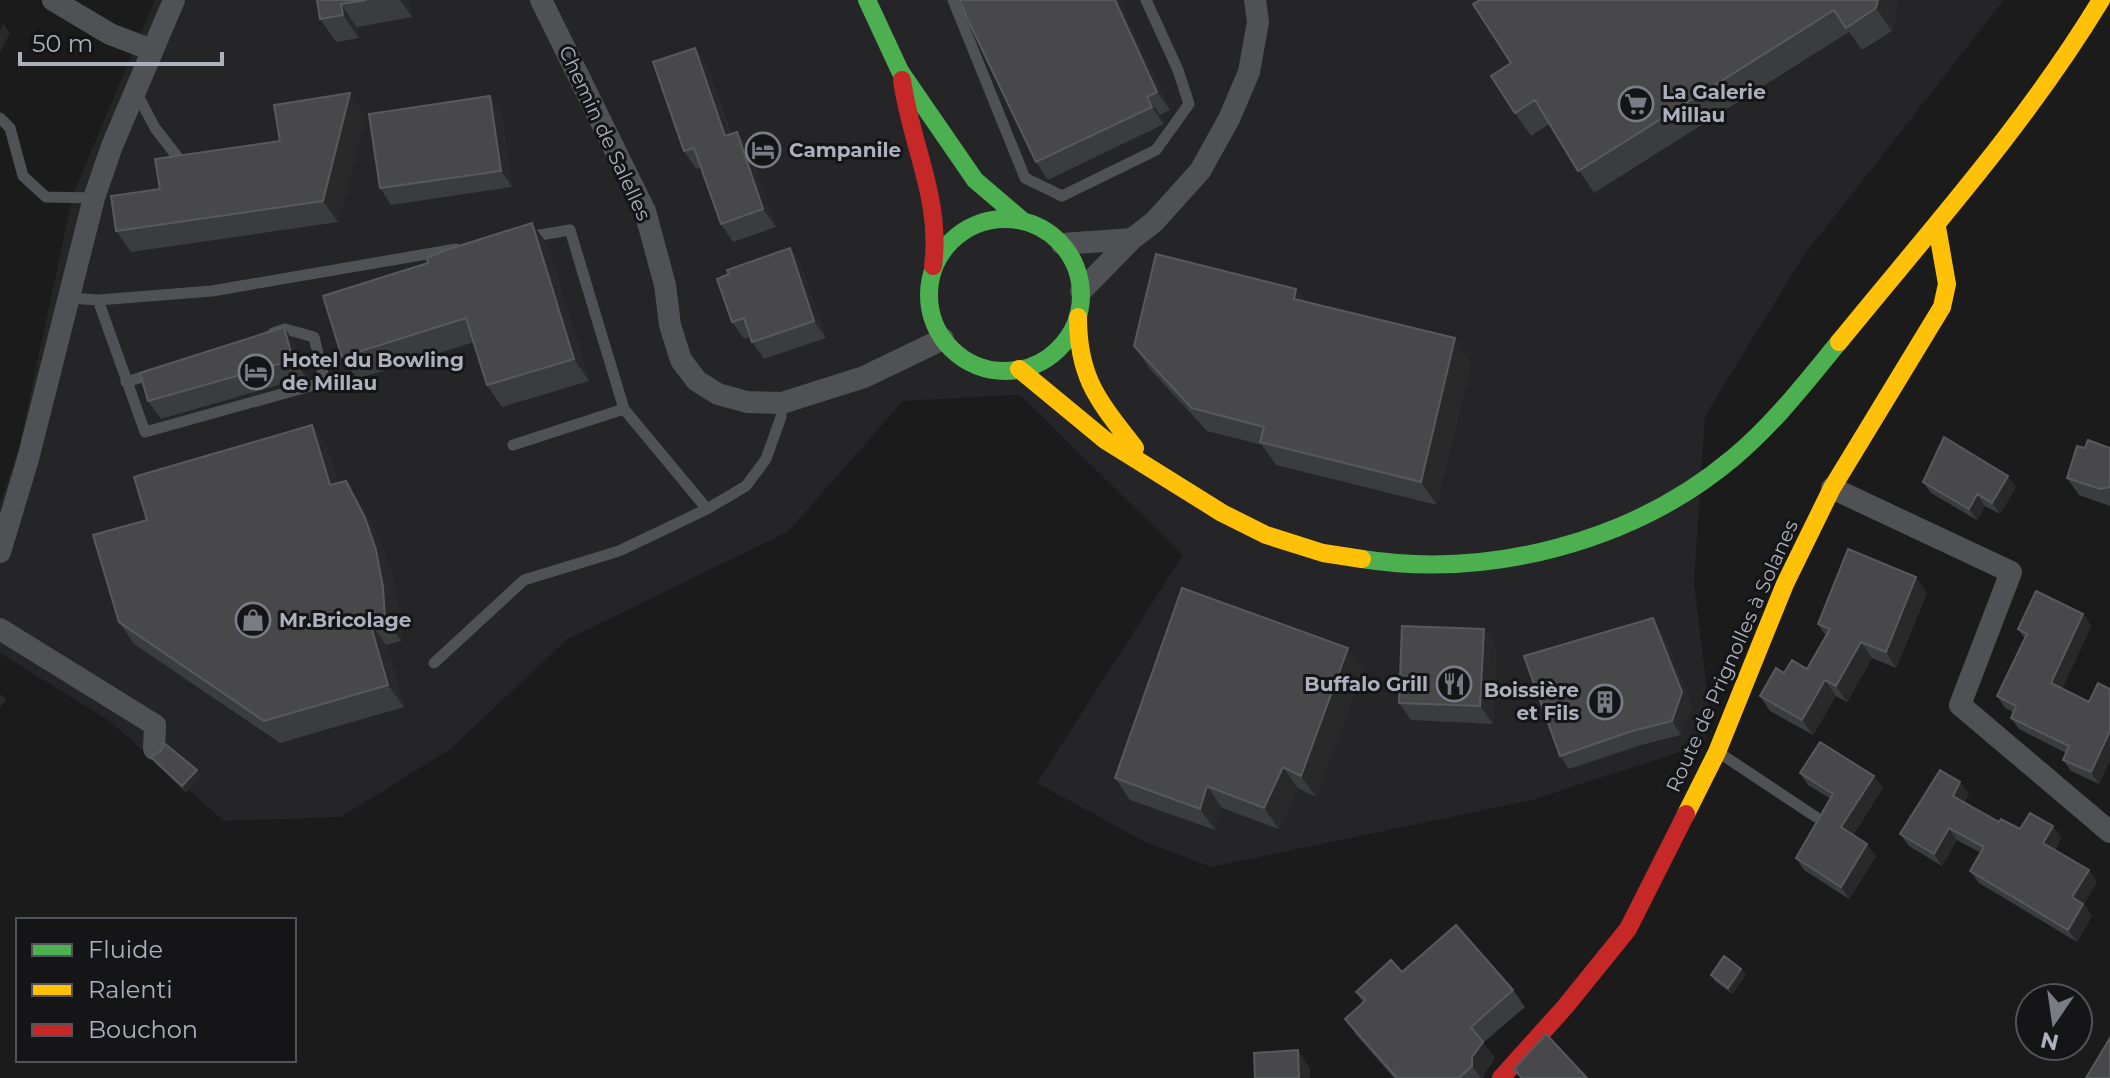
<svg xmlns="http://www.w3.org/2000/svg" width="2110" height="1078" font-family="Montserrat,sans-serif">
<style>
.built{fill:#252528}
.lines{fill:none;stroke-linecap:round;stroke-linejoin:round}
.lane{stroke:#4f5155;stroke-width:11}
.street{stroke:#4f5155;stroke-width:22}
.fast{stroke:#4caf50;stroke-width:18}
.slow{stroke:#ffc107;stroke-width:18}
.jam{stroke:#c62828;stroke-width:18}
.wall{fill:#3b3c3e}
.shaded-wall{fill:#29292a}
.building{fill:#48484b;stroke:#57595d;stroke-width:2}
.labels{text-anchor:middle;dominant-baseline:central;stroke-width:6;stroke-linejoin:round;paint-order:stroke}
.poi-label{font-size:20px;font-weight:bold;fill:#acb1bd;stroke:#151518;text-anchor:start}
.street-label{font-size:20px;fill:#acb1bd;stroke:#151518}
</style>
<rect width="100%" height="100%" fill="#1b1b1c"/>
<path class="built" d="M155 0H2004L1804 255 1705 416 1694 583 1710 715 1704 744 1532 800 1211 867 1145 842 1037 783 1183 555 1020 395 903 401 789 531 566 640 452 748 341 817 224 821 108 720 0 653V503L19 448 73 194Z"/>
<g class="lines">
<path class="lane" d="M953 0 1025 178 1062 196 1156 150 1189 104 1178 70 1146 0
M135 90 155 128 176 155
M0 118 10 128 23 176 46 197 94 198
M528 237 570 230 624 409 707 509
M69 298 98 300 212 291 456 249
M98 300 145 432 325 382 314 337 285 329 273 333
M126 382 155 373
M513 445 624 409
M434 663 524 580 619 551 707 509 746 486 766 459 781 417 782 403
M1718 752 1816 817"/>
<path class="street" d="M53 0 110 34 152 50
M541 0 645 211 665 285 670 325 681 360 697 381 718 394 747 402 782 403 864 377 943 339
M1062 244 1132 239
M1081 291 1132 239 1154 222 1200 171 1229 119 1249 72 1258 22 1255 0
M1832 488 2011 572 1960 705 2110 832
M0 552 28 459 94 198 112 146 174 0
M0 629 155 725 154 749"/>
<path class="fast" d="M867 0 900 71 975 180 1023 221
M929 295a76 76 0 1 1 152 0a76 76 0 1 1-152 0Z
M1362 559C1490 579 1633 542 1733 458 1773 425 1806 382 1839 342"/>
<path class="slow" d="M1078 317C1078 379 1099 401 1135 448
M1839 342C1931 229 2025 125 2101 0
M1019 369 1105 440 1222 513 1266 535 1323 553 1362 559
M1686 814 1717 752 1785 584 1832 488 1942 307 1947 284 1937 227"/>
<path class="jam" d="M902 80C911 145 942 200 933 266
M1501 1078 1565 1007 1628 929 1686 814"/>
</g>
<path class="wall" d="M317 0H409L412 17 357 27 359 38 336 42 320 19Z
M1119 0 1170 110 1160 115 1164 124 1048 180 1036 162Z
M1480 0H1899L1892 31 1862 50 1849 32 1594 193 1549 124 1531 136 1515 113 1511 63Z
M695 48 707 65 731 134 737 132 749 150 776 227 733 242 721 224 701 167 696 169 684 151Z
M501 112 512 187 391 205 380 188Z
M365 114 338 222 131 252 116 231 160 189 280 141Z
M548 245 589 381 502 407 487 385 474 342 357 379 342 357Z
M790 248 801 265 826 338 764 359 752 342 750 337 744 339 732 322Z
M1296 289 1305 301 1471 361 1437 505 1276 465 1262 445 1207 431 1150 369 1134 346Z
M296 345 306 377 161 419 148 401Z
M312 425 327 447 338 483 361 503 380 540 391 572 399 609 401 641 386 645 404 707 280 743 134 644 119 622 147 520Z
M2085 448H2110V506L2079 495 2067 478Z
M1923 482 2016 487 2000 514 1985 506 1977 520 1931 493Z
M1927 593 1896 668 1872 658 1847 702 1836 696 1813 735 1770 711 1760 696 1784 673 1807 669 1826 636 1818 624Z
M2083 614 2091 626 2062 689 2089 702 2110 689V760L2099 784 2071 771 2063 760 2066 753 2019 729 2011 718 2013 712 2005 708 1997 696 2025 639 2018 629Z
M1484 629 1496 647 1493 724 1411 720 1399 703Z
M1662 631 1692 706 1681 735 1641 745 1569 769 1560 756Z
M1363 670 1316 797 1298 788 1279 829 1222 808 1215 830 1130 800 1115 778Z
M151 757 201 776 186 792 155 763Z
M1800 773 1883 788 1853 835 1876 856 1849 899 1804 870 1796 858 1831 799 1808 785Z
M1960 782 1969 794 1964 802 1999 822 2020 829 2053 826 2061 838 2055 850 2097 882 2084 904 2092 916 2077 942 1979 883 1970 871 1981 853 1957 840 1942 866 1909 846 1900 834Z
M1741 969 1746 975 1732 994 1715 981 1711 975Z
M1402 972 1513 990 1525 1007 1483 1043 1495 1058 1484 1074V1078H1394L1357 1036 1345 1019 1363 1003 1356 992Z"/>
<path class="shaded-wall" d="M400 0H409L412 17Z
M1115 0H1119L1170 110 1157 92Z
M1878 0H1899L1892 31 1876 8Z
M341 4 357 27 359 38 343 15Z
M3 23 10 33 0 53V30Z
M695 48 707 65 737 154 725 136Z
M350 93 365 114 338 222 323 201Z
M490 96 501 112 512 187 501 171Z
M1147 97 1160 115 1164 124 1152 107Z
M737 132 749 150 776 227 763 209Z
M532 223 548 245 589 381 574 359Z
M790 248 801 265 826 338 814 321Z
M1296 289 1312 312 1294 299Z
M284 327 296 345 306 377 293 360Z
M1455 338 1471 361 1437 505 1421 482Z
M312 425 327 447 345 508 330 485Z
M2008 476 2016 487 2000 514 1992 503Z
M346 481 361 503 380 540 391 572 399 609 401 641 385 618Z
M1977 494 1985 506 1977 520 1969 509Z
M1916 577 1927 593 1896 668 1886 652Z
M2083 614 2091 626 2059 695 2051 683Z
M1653 618 1662 631 1692 706 1681 735 1672 721Z
M370 623 386 645 404 707 388 685Z
M1484 629 1496 647 1493 724 1480 706Z
M1861 642 1872 658 1847 702 1836 686Z
M1348 648 1363 670 1316 797 1301 776Z
M1825 680 1836 696 1813 735 1802 720Z
M2 694 6 700 0 707V696Z
M2110 731V760L2099 784 2091 772Z
M1283 767 1298 788 1279 829 1264 808Z
M197 770 201 776 186 792 182 786Z
M1874 776 1883 788 1850 839 1841 827Z
M1960 782 1969 794 1961 807 1953 796Z
M1207 786 1222 808 1215 830 1200 809Z
M2053 826 2061 838 2052 855 2043 843Z
M1949 828 1957 840 1942 866 1934 854Z
M1867 844 1876 856 1849 899 1841 887Z
M2089 870 2097 882 2084 904 2092 916 2077 942 2068 930 2072 897Z
M1741 969 1746 975 1732 994 1728 988Z
M1483 1042 1495 1058 1484 1074V1078H1481L1472 1066V1057Z
M1298 1050 1310 1068V1078H1299Z"/>
<path class="building" d="M317 0H366L341 4 343 15 320 19Z
M960 0H1115L1157 92 1147 97 1152 107 1036 162 967 18Z
M1480 0H1878L1876 8 1846 28 1834 10 1578 171 1535 100 1515 113 1491 76 1511 63 1473 4Z
M695 48 725 136 737 132 763 209 721 224 694 148 684 151 653 62Z
M350 93 323 201 116 231 111 196 160 189 155 159 280 141 274 105Z
M490 96 501 171 380 188 369 114Z
M532 223 574 359 487 385 466 318 342 357 323 296 428 263 427 258 446 250Z
M790 248 814 321 752 342 744 318 732 322 717 279 729 274 727 270Z
M1156 254 1296 289 1294 299 1455 338 1421 482 1260 442 1264 427 1192 408 1134 346Z
M284 327 293 360 148 401 140 373Z
M312 425 330 485 346 481 365 518 376 550 383 587 385 618 370 623 388 685 264 721 119 622 93 535 147 520 134 477Z
M1944 437 2008 476 1992 503 1977 494 1969 509 1923 482Z
M2088 440 2110 448V487L2100 489 2067 478 2077 446 2085 448Z
M1848 549 1916 577 1886 652 1861 642 1836 686 1825 680 1802 720 1760 696 1776 668 1784 673 1792 660 1807 669 1830 629 1818 624Z
M1182 588 1348 648 1301 776 1283 767 1264 808 1207 786 1200 809 1115 778Z
M2036 591 2083 614 2051 683 2089 702 2098 683 2110 689V731L2091 772 2063 760 2069 746 2011 718 2016 706 1997 696 2027 634 2018 629Z
M1653 618 1682 692 1672 721 1632 731 1560 756 1524 656Z
M1402 626 1484 629 1480 706 1399 703Z
M1820 742 1874 776 1841 827 1867 844 1841 887 1796 858 1833 794 1800 773Z
M164 743 197 770 182 786 151 757 161 751Z
M1940 770 1960 782 1953 796 1999 822 2001 819 2020 829 2030 813 2053 826 2043 843 2089 870 2072 897 2083 904 2068 930 1970 871 1984 847 1949 828 1934 854 1900 834Z
M1456 925 1513 990 1471 1027 1483 1042 1472 1057V1066L1459 1078H1397L1345 1019 1366 1000 1356 992 1391 960 1402 972Z
M1724 956 1741 969 1728 988 1711 975Z
M1546 1034 1587 1078H1522L1514 1069Z
M2110 1038V1078H2086Z
M1298 1050 1299 1078H1255L1254 1053Z"/>
<defs>
<g id="supermarket-ring" transform="scale(1.8)"><circle r="9.5" fill="#151518" stroke="#797c85" stroke-width="1.5"/><path d="M-6-5.5h2.5l.6 2H6L4.5 2H-2.5L-4.4-4H-6ZM-1.5 3.2a1.3 1.3 0 1 0 .1 0ZM3 3.2a1.3 1.3 0 1 0 .1 0Z" fill="#797c85"/></g>
<g id="hotel-ring" transform="scale(1.8)"><circle r="9.5" fill="#151518" stroke="#797c85" stroke-width="1.5"/><path d="M-6-4.5h1.5V1H6V5H4.5V3h-9V5H-6ZM-4 0a1.8 1.8 0 1 1 3.6 0ZM.5 0V-2.5h3Q6-2.5 6 0Z" fill="#797c85"/></g>
<g id="shop-ring" transform="scale(1.8)"><circle r="9.5" fill="#151518" stroke="#797c85" stroke-width="1.5"/><path d="M-5-2.5h2.3a2.7 3.5 0 0 1 5.4 0H5L5.5 6h-11ZM-1.5-2.5h3a1.5 2.3 0 0 0-3 0Z" fill="#797c85"/></g>
<g id="restaurant-ring" transform="scale(1.8)"><circle r="9.5" fill="#151518" stroke="#797c85" stroke-width="1.5"/><path d="M-5-6h1v4h1v-4h1v4h1v-4h1v5L-1.5 .5V6h-2V.5L-5-1ZM5-6V6H3V1.5H1.5Q1.5-4 5-6Z" fill="#797c85"/></g>
<g id="building-ring" transform="scale(1.8)"><circle r="9.5" fill="#151518" stroke="#797c85" stroke-width="1.5"/><path d="M-4-6H4V6H1V3H-1V6H-4ZM-2.5-4.3h1.7v1.8h-1.7ZM.8-4.3h1.7v1.8H.8ZM-2.5-1h1.7V.8h-1.7ZM.8-1h1.7V.8H.8Z" fill="#797c85"/></g>
</defs>
<g fill-rule="evenodd">
<use href="#supermarket-ring" x="1636" y="104"/>
<use href="#hotel-ring" x="763" y="150"/>
<use href="#hotel-ring" x="256" y="372"/>
<use href="#shop-ring" x="253" y="620"/>
<use href="#restaurant-ring" x="1454" y="684"/>
<use href="#building-ring" x="1605" y="702"/>
</g>
<g class="labels">
<g class="poi-label">
<text x="1662" y="92">La Galerie<tspan x="1662" dy="23">Millau</tspan></text>
<text x="789" y="150">Campanile</text>
<text x="282" y="360">Hotel du Bowling<tspan x="282" dy="23">de Millau</tspan></text>
<text x="279" y="620">Mr.Bricolage</text>
<text x="1428" y="684" text-anchor="end">Buffalo Grill</text>
<text x="1579" y="690" text-anchor="end">Boissière<tspan x="1579" dy="23">et Fils</tspan></text>
</g>
<g class="street-label">
<text transform="translate(605 133) rotate(65)">Chemin de Salelles</text>
<text transform="translate(1732 656) rotate(-66)">Route de Prignolles à Solanes</text>
</g>
</g>
<rect x="16" y="918" width="280" height="144" fill="#151518" stroke="#51535a" stroke-width="2"/>
<rect x="32" y="944" width="40" height="12" fill="#4caf50" stroke="#51535a" stroke-width="2"/>
<text x="88" y="958" font-size="24" fill="#acb1bd">Fluide</text>
<rect x="32" y="984" width="40" height="12" fill="#ffc107" stroke="#51535a" stroke-width="2"/>
<text x="88" y="998" font-size="24" fill="#acb1bd">Ralenti</text>
<rect x="32" y="1024" width="40" height="12" fill="#c62828" stroke="#51535a" stroke-width="2"/>
<text x="88" y="1038" font-size="24" fill="#acb1bd">Bouchon</text>
<g transform="translate(2054 1022) rotate(193)"><circle r="38" fill="#151518" stroke="#51535a" stroke-width="2"/>
<path d="M0-6L14 30L0 20L-14 30Z" fill="#797c85"/>
<text y="-12" font-size="22" font-weight="bold" text-anchor="middle" fill="#acb1bd">N</text>
</g>
<path d="M20 52v12h202v-12" fill="none" stroke="#acb1bd" stroke-width="4"/>
<text x="32" y="52" font-size="24" fill="#acb1bd" stroke="#151518" stroke-width="6" paint-order="stroke">50 m</text>
</svg>
